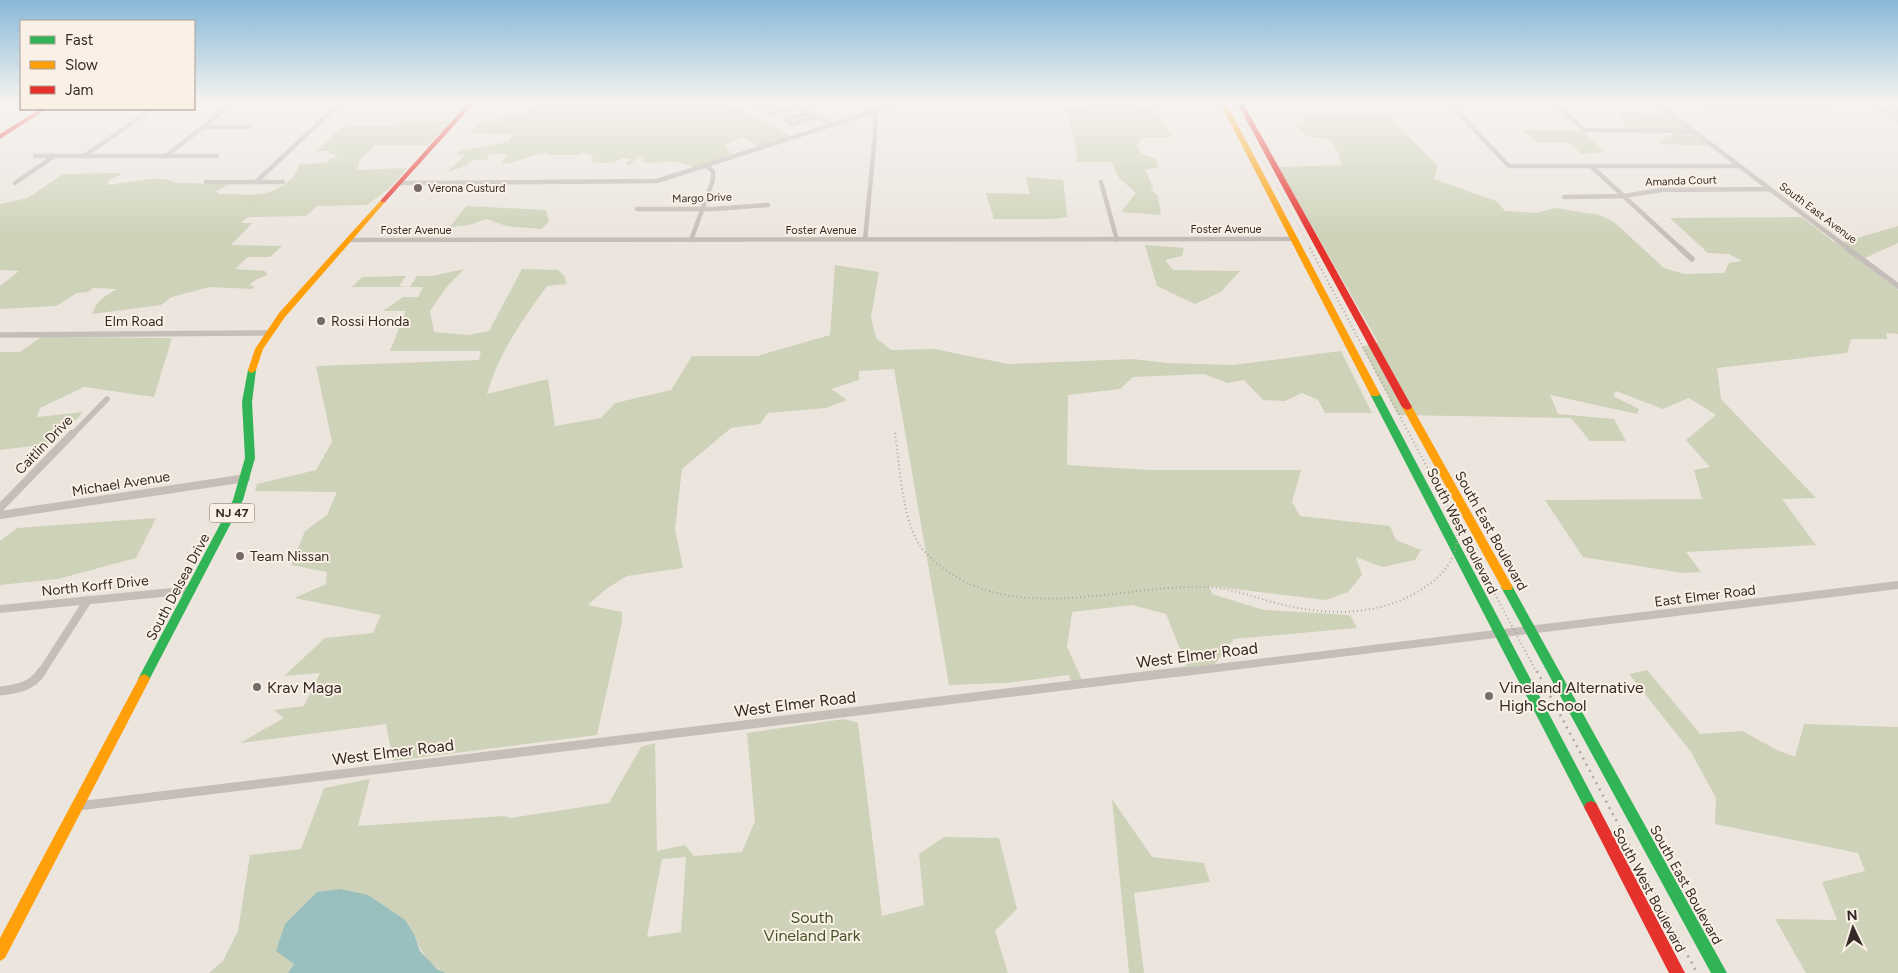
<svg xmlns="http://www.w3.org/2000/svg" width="1898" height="973" font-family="Figtree,sans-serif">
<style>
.green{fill:#ced2b8;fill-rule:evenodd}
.water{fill:#99c0be}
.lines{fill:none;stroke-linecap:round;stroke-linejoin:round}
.street-far3{stroke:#c5bdb8;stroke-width:4.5}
.street-far2{stroke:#c5bdb8;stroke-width:5.5}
.street-far1{stroke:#c5bdb8;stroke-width:8}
.street{stroke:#c5bdb8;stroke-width:9}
.fast{fill:#30b455;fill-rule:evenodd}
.slow{fill:#ff9f0a;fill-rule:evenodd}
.jam{fill:#e5322d;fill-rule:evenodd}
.rail-far2{stroke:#ada6a2;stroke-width:1;stroke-dasharray:0.5 2.5;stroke-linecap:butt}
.rail-far1{stroke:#ada6a2;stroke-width:2;stroke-dasharray:1 3;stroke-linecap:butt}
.rail{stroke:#ada6a2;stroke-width:2.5;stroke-dasharray:2 5;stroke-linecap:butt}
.poi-dot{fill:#766b66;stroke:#faf0e5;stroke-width:2}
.labels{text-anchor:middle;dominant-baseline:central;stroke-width:4;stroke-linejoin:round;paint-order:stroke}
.far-street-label{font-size:11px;fill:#362a26;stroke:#faf0e5}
.far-poi-label{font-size:11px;fill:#362a26;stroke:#faf0e5;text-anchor:start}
.shield{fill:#faf0e5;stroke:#71655f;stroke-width:1}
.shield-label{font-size:12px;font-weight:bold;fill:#362a26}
.street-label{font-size:14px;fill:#362a26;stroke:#faf0e5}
.poi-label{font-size:14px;fill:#362a26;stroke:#faf0e5;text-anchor:start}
.near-street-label{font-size:16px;fill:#362a26;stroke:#faf0e5}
.near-poi-label{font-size:16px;fill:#362a26;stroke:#faf0e5;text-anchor:start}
.near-park-label{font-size:16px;fill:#465528;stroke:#faf0e5}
</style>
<rect width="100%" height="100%" fill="#ece5de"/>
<path class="green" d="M542 101H734V105L794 138 762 148 743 137 724 145 735 157 697 170C676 156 663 165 641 162L645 158 639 156 630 165 625 164 631 159 623 158C614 164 600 164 590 161L594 155 582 153 578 155H549V153C532 153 518 164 501 164L507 154H490L486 160H472L468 165 446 173 465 155 456 154 459 151 508 142 513 134 471 133 479 122 495 123 500 116 526 114 533 103Z
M1085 101H1137L1140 107 1156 110 1157 114 1174 137 1141 138 1137 146 1141 154 1155 158 1159 167 1145 170 1154 189 1149 188 1158 196 1161 215 1121 212 1136 193 1119 178 1111 162H1076L1077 154 1067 109 1085 108Z
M1695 101H1824L1834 107H1702Z
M1877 101H1898V123L1874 109H1889Z
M1619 112 1668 114 1686 129H1627Z
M1339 113 1386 114 1438 166 1434 179 1496 201 1505 211 1536 213 1555 208 1600 215 1614 222 1664 268 1684 274 1724 273 1729 263 1742 261 1729 254 1708 253 1670 218 1802 217 1834 242H1844L1898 226V243L1865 258H1856L1898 290V334L1886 333 1887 339H1851L1847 353 1717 368 1721 399 1816 498 1782 499 1816 545 1686 552 1701 572 1682 573 1583 557 1545 500 1702 499 1694 470 1710 467 1686 440 1716 415 1689 398 1663 409 1616 391 1613 396 1639 409 1637 414 1550 395 1558 414 1614 419 1626 441H1590L1571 418 1398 415 1362 347 1378 342 1278 167 1342 165C1331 120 1314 152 1296 125L1304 122 1305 114Z
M411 121H451L428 145H375L360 160 357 170 407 168 392 186 367 205 317 206 306 216 248 217 241 223H252L231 245 282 246 270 257H248L235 269 265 271 268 275 257 279 249 285 254 286 253 289 209 287 172 297 161 305 92 314C97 300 105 296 117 289L93 288 88 292 77 293 56 306 0 309V286L19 271 0 270V204L28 198 63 174 120 173V175L109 180 107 185 150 179H164L178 183 231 184 216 191 219 194C250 194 270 200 293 177 296 174 297 168 300 164L327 163 330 159 339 155 328 154 331 151H316L342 127 398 125Z
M1521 130H1582L1605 152 1582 154 1569 143H1538Z
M1677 132 1693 133 1709 146 1661 144 1658 141Z
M1026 177 1063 180 1067 217 1051 219H994L986 193 1030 194Z
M466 206 546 210 549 222 541 229 506 226 487 219 469 225 450 227Z
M1145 245 1184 248 1182 256 1165 260 1173 270 1240 271 1221 292 1195 304 1157 286Z
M835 265 879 272 871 317 876 338 891 350 934 349 1008 364 1133 359 1167 363 1233 365 1341 351 1372 413H1325L1318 400 1302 393 1285 401 1263 400 1244 380 1228 383 1204 374 1133 377 1120 389 1068 395 1067 465 1152 470H1301L1292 502 1300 516 1390 526 1396 540 1421 550 1415 560 1382 567 1356 557 1362 575 1348 592 1326 600 1209 586 1212 594 1264 610 1350 615 1357 628 1234 639 1212 668 1188 669 1166 614 1132 605 1072 612 1067 647 1084 684 1072 685 1069 675 1005 683 949 685 894 369 859 371V380L831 389 847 400 826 408 768 413 760 424 731 428 682 469 675 529 683 568 627 576 606 589 588 605 622 612V622L597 735 393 761 386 724 240 743 284 718 274 710 304 706 320 673 284 676 325 638 373 633 381 615 294 598 326 584 327 572 291 565 305 531 327 515 337 492 255 491 257 484 316 470 332 442 316 366 479 360 481 351H390L406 311H383L403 297H418L423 287H352L362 277 406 276 399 286 410 287 417 276H432L464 269 446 288 430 311 434 332 468 335 489 331 522 269 558 270 565 277 566 284 547 286C522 320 499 353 487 394L548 379 555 426 601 418 615 403 671 390 692 356H757L830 335Z
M41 337 172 338 154 397 84 387 40 408 37 417 83 412 55 443 0 450V352H20Z
M156 518 136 558 58 579 0 585V541L17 528Z
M1647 670 1700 734 1742 731 1777 750 1795 757 1804 724 1898 727V973H1806L1775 919 1837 920 1822 882 1865 871 1858 853 1715 824 1716 798 1691 752 1629 674Z
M844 719 858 723 882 916 924 905 919 854 944 837 999 838 1017 909 995 931 1008 973H446C429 965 420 951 414 934L294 964 288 973H209L223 961 238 931 250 855 301 849 324 788 370 779 358 826 504 816 510 818 609 803 641 747 655 743 657 851 685 845 694 856 742 852 755 821 747 733ZM686 857 681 932 647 937 662 859Z
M1112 799 1152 857 1204 863 1210 882 1134 893 1144 973H1129Z"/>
<path class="water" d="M340 889 368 895 405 920 414 934 420 951 437 969 446 973H288L294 964 276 951 285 924 317 892Z"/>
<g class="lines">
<path class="street-far3" d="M428 101H449
M759 101 753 103 759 107 777 101
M788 101 833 125
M1447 101 1509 166H1739
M1552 101 1585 130 1693 131
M1654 101 1849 249
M0 102H21
M194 102 389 101
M810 113 785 120 792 124 818 117
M768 115 797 106
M203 127H250
M35 156H217
M84 156 152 109
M166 156 235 102
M1591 166 1681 249
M206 182H283
M256 182 342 101
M1101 182 1117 240
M15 183 53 157
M400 183 657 181 906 101
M1564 197 1624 196 1661 190 1770 189
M637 209H714L768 205
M348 240 1295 239
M691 240 713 180V171L706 166
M865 240 875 135V111"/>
<path class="street-far2" d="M1680 248 1692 259
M1847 248 1898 286
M0 335 268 333
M71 436 107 399"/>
<path class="street-far1" d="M0 508 72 434
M0 515 246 478
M0 609 192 590
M41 673 88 600
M1176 673 1898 585"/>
<path class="street" d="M0 691C17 689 32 687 42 671
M78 806 1186 671"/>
<path class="fast" d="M252 367 256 370 252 402 255 458 243 500 148 682 144 684 140 682 138 679 233 500 245 458 242 402 248 370Z
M1375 391 1380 394 1596 803 1598 807 1596 811 1591 813 1586 811 1370 394Z
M1507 583 1511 584 1727 973H1711L1501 587 1503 584Z"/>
<path class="slow" d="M1219 101H1225L1380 394 1378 396H1372L1370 394Z
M381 200 386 201 285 317 263 349 256 370 252 373 249 372 248 370 255 349 279 313Z
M1407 404 1412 407 1511 584 1513 587 1511 590H1503L1402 407Z
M144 674 148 676 150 679 5 958 0 961V938L140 676Z"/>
<path class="jam" d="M470 101H476L385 202H381V200Z
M1236 101H1242L1412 407 1410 409 1407 410 1402 407Z
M40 109H47L0 139V134Z
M1591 801 1596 803 1685 973H1669L1584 807 1586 803Z"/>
<path class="rail-far2" d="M1231 101 1311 249"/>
<path class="rail-far1" d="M1310 248 1537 673
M895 433C900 466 902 528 925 552 1003 632 1111 584 1207 587 1231 588 1253 597 1276 603 1329 617 1386 617 1431 583 1449 569 1460 551 1456 528"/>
<path class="rail" d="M1537 671 1697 973"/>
</g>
<linearGradient id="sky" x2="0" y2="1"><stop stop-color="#88b9d7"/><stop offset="0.43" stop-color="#f6f3f0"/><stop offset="1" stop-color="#f6f3f0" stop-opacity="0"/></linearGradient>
<rect width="1898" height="237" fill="url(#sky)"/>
<g class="poi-dot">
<circle cx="418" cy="188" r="5"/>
<circle cx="321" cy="321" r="5"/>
<circle cx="240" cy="556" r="5"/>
<circle cx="257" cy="687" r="5"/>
<circle cx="1489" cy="696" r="5"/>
</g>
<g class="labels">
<g class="far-street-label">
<text transform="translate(1681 181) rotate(-2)">Amanda Court</text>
<text transform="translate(702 198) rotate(-2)">Margo Drive</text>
<text transform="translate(1818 213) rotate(37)">South East Avenue</text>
<text x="1226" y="229">Foster Avenue</text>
<text x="416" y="230">Foster Avenue</text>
<text x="821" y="230">Foster Avenue</text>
</g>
<g class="far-poi-label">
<text x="428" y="188">Verona Custurd</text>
</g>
<rect class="shield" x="209.5" y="503.5" width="45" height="19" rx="4"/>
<g class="shield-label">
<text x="232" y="513">NJ 47</text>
</g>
<g class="street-label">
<text x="134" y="321">Elm Road</text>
<text transform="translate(44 445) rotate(-46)">Caitlin Drive</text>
<text transform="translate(121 484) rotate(-9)">Michael Avenue</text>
<text transform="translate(1462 531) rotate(63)">South West Boulevard</text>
<text transform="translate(1491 531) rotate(61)">South East Boulevard</text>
<text transform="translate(95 586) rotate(-6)">North Korff Drive</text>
<text transform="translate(178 587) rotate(-62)">South Delsea Drive</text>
<text transform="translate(1705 596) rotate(-7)">East Elmer Road</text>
<text transform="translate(1686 885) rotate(61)">South East Boulevard</text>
<text transform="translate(1649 890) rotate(62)">South West Boulevard</text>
</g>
<g class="poi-label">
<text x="331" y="321">Rossi Honda</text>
<text x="250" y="556">Team Nissan</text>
</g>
<g class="near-street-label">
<text transform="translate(1197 655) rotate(-7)">West Elmer Road</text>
<text transform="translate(795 704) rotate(-7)">West Elmer Road</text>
<text transform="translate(393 752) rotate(-7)">West Elmer Road</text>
</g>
<g class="near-poi-label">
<text x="267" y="687">Krav Maga</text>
<text x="1499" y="687">Vineland Alternative<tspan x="1499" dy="18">High School</tspan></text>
</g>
<g class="near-park-label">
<text x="812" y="917">South<tspan x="812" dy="18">Vineland Park</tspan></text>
</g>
</g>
<rect x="20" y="20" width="175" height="90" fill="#faf0e5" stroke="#aca199"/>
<rect x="30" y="36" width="25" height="8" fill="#30b455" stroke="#aca199"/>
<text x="65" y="45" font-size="15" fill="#362a26">Fast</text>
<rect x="30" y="61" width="25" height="8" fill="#ff9f0a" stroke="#aca199"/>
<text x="65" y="70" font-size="15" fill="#362a26">Slow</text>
<rect x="30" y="86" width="25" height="8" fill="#e5322d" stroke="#aca199"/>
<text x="65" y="95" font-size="15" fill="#362a26">Jam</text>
<g transform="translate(1853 928) rotate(356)" stroke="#faf0e5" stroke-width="4" paint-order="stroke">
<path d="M0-4L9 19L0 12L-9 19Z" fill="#362a26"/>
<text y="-8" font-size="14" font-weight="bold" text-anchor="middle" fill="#362a26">N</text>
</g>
</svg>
